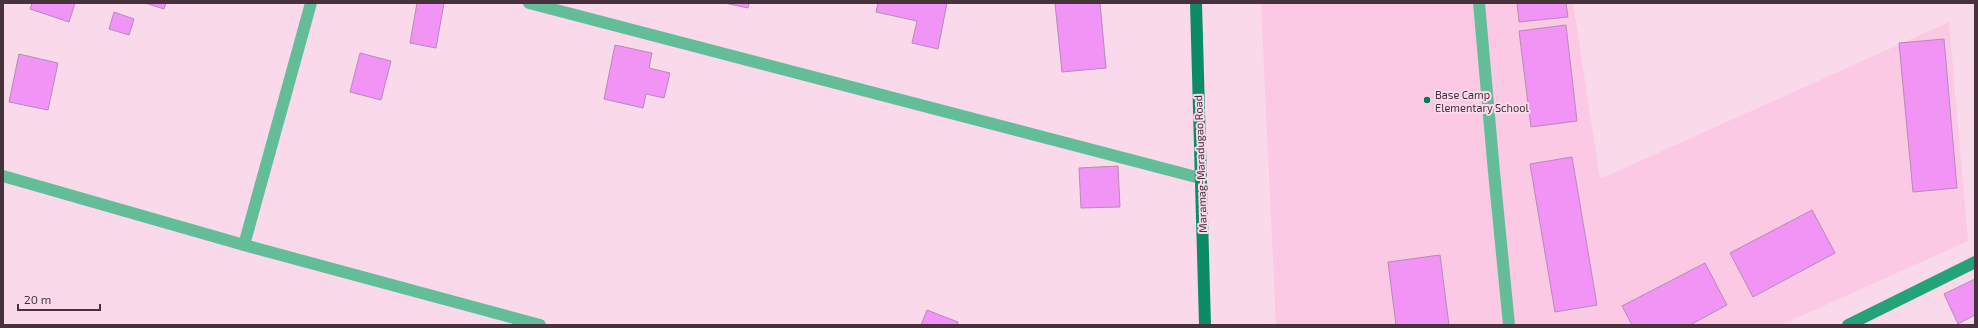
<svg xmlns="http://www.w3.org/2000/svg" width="1978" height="328" font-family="'Exo 2',sans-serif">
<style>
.built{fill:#fbc9e3}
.building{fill:#f293f6;stroke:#b48db5}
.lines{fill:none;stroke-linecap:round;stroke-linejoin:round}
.lane{stroke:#63bd99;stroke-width:12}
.street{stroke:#63bd99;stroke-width:12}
.secondary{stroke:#24a379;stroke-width:12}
.primary{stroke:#0c8c66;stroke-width:12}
.poi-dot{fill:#007a58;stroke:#fad9ea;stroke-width:1.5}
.labels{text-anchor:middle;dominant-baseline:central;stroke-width:4;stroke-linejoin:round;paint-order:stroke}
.poi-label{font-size:11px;fill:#46313c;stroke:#fad9ea;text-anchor:start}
.street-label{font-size:11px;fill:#46313c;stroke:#fad9ea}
</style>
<rect width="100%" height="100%" fill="#fad9ea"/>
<path class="built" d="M1261 3H1573L1600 179 1949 22 1968 241 1781 325H1276Z"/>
<path class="building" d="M32 3H75L69 22 30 9Z
M145 3H166L164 9Z
M417 3H444L436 48 410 43Z
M724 3H749L748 8Z
M878 3H947L938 49 912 43 917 21 876 12Z
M1055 3H1100L1106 68 1062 72Z
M1517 3H1566L1568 17 1519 22Z
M114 12 134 19 129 35 109 29Z
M1566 25 1577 121 1531 127 1519 31Z
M1944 39 1957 188 1913 192 1899 43Z
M615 45 652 53 649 68 670 73 664 98 646 94 643 108 604 99Z
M360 53 391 61 381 100 350 92Z
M19 54 58 63 48 110 9 102Z
M1572 157 1597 305 1555 312 1530 164Z
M1118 166 1120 207 1081 208 1079 168Z
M1812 210 1835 253 1753 297 1730 253Z
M1440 255 1449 325H1396L1388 262Z
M1705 263 1727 305 1690 325H1632L1622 306Z
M1975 279V315L1958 324 1944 294Z
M927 310 958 322 957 325H921Z"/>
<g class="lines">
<path class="lane" d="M1479 3 1494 172 1509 325"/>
<path class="street" d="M529 3 1200 178
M3 176 244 245 540 325
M244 245 311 3"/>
<path class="secondary" d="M1848 325 1975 262"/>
<path class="primary" d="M1196 3 1205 325"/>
</g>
<circle class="poi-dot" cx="1427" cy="100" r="4"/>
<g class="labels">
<g class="poi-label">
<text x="1435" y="94">Base Camp<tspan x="1435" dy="13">Elementary School</tspan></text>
</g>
<g class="street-label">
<text transform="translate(1200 164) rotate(-92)">Maramag-Maradugao Road</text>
</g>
</g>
<rect width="1978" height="328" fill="none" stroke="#46313c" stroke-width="8"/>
<path d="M18 304v6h82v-6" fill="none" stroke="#46313c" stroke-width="2"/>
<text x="24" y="304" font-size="12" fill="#46313c" stroke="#fad9ea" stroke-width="3" paint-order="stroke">20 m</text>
</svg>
